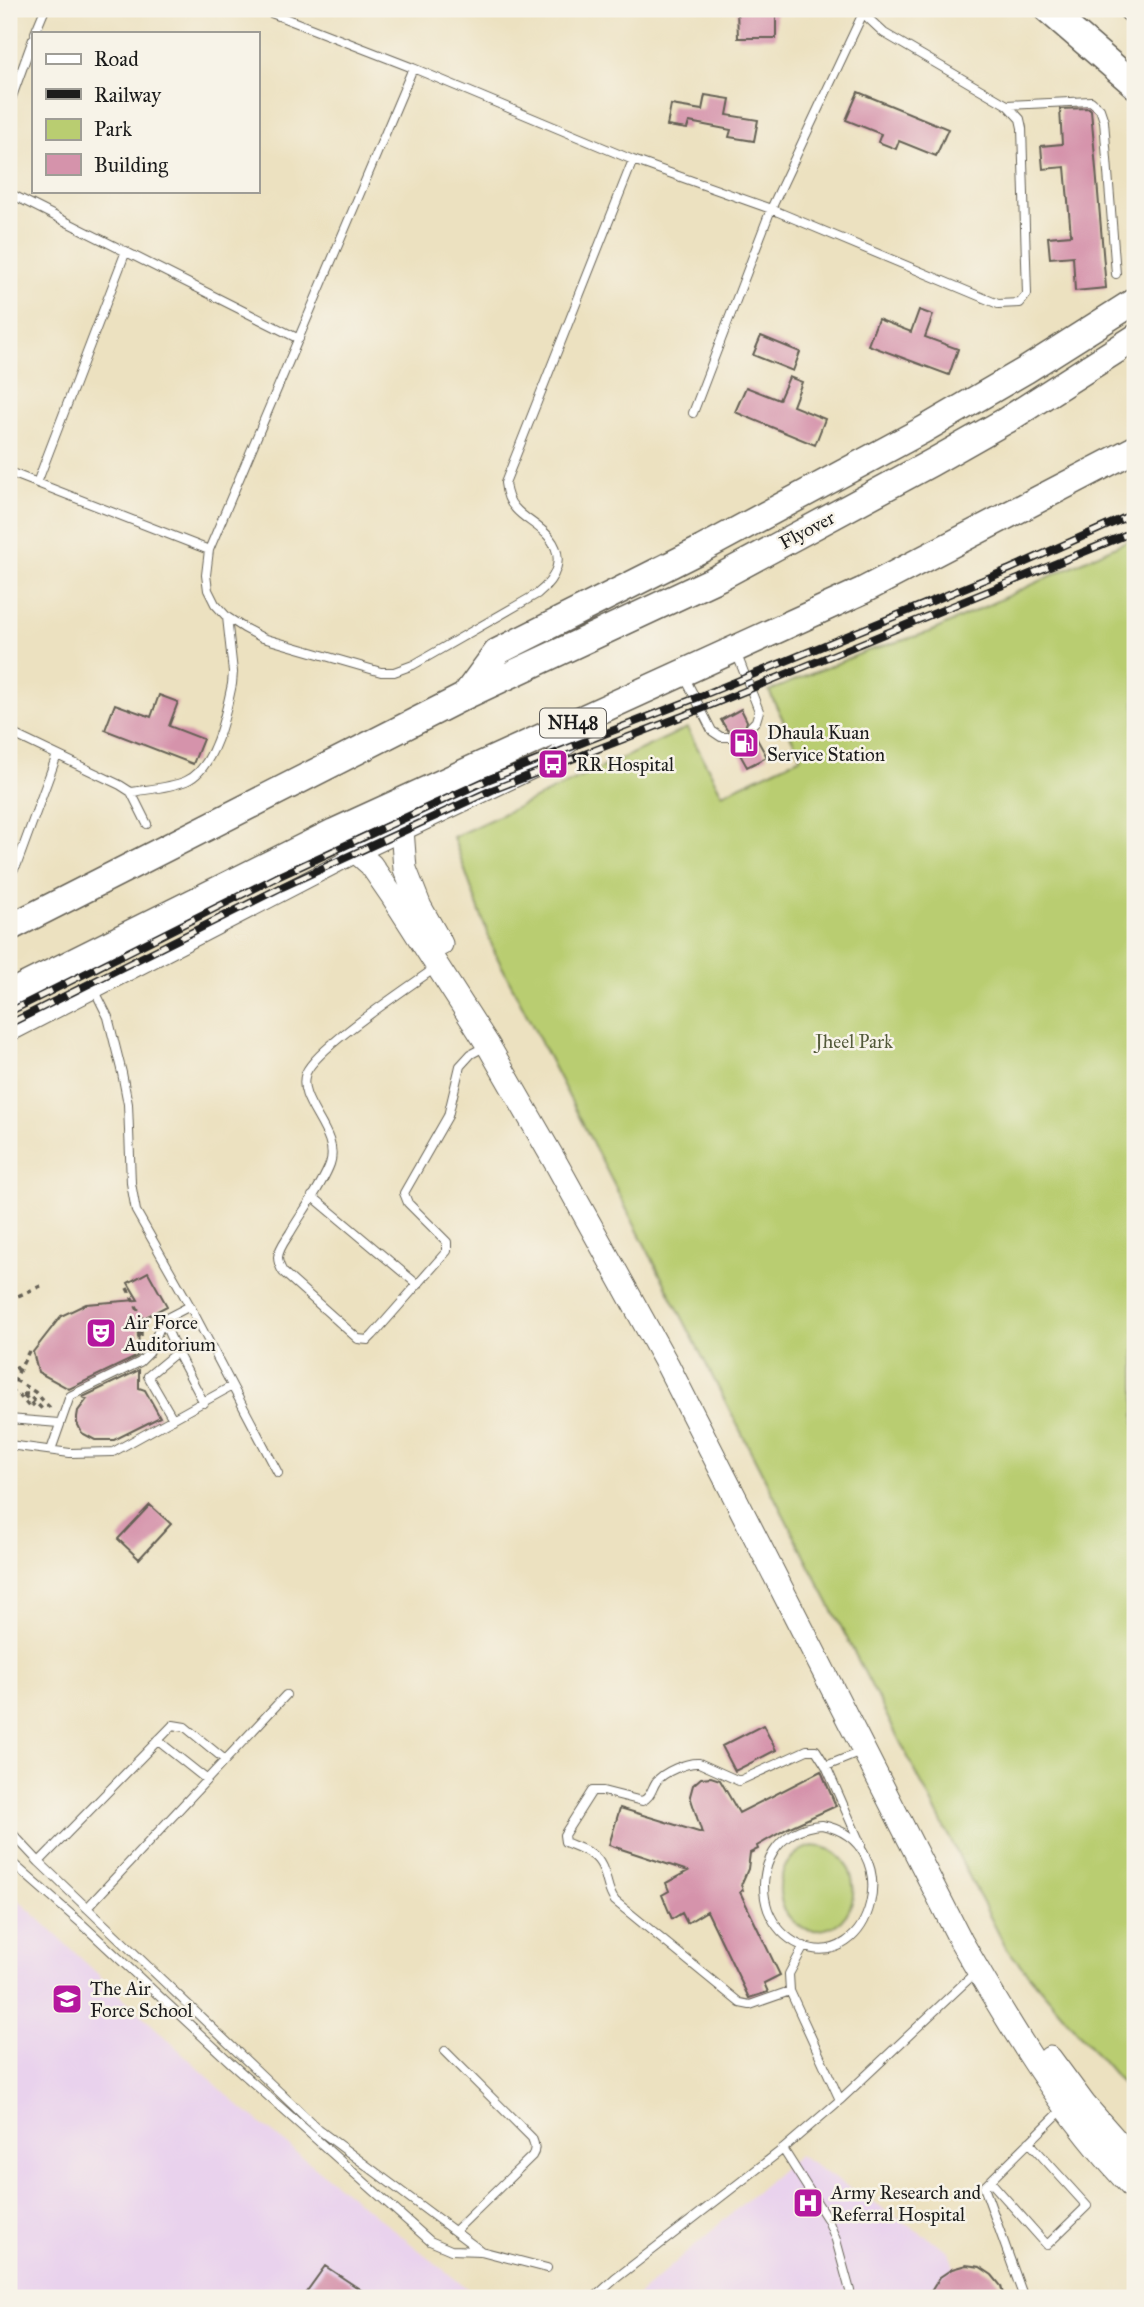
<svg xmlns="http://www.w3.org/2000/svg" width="1144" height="2307" font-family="'IM FELL Great Primer',serif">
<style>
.built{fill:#e9d2ed}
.green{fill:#b9cd71;stroke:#6a7446;stroke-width:2}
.building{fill:#d593ab}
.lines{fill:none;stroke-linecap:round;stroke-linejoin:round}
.service-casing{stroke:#656155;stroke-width:10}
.minor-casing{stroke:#656155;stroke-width:18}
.secondary-casing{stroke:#656155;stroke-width:25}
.primary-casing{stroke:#656155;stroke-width:29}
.trunk-casing{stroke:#656155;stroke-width:29}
.path{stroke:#656155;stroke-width:3.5;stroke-dasharray:5 5;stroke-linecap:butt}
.service{stroke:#fff;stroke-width:8}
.minor{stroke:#fff;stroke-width:16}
.secondary{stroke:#fff;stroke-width:23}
.primary{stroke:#fff;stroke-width:26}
.trunk{stroke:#fff;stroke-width:26}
.rail-casing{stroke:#1c1c1c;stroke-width:8}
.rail{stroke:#f7f3e8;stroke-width:5;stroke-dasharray:16;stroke-linecap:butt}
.labels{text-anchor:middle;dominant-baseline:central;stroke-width:5;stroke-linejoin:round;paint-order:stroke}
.shield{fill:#f7f3e8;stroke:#5e5c59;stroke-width:2}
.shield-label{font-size:18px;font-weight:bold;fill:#1c1c1c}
.street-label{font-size:19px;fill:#1c1c1c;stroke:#f7f3e8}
.poi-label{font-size:19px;fill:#1c1c1c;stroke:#f7f3e8;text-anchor:start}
.park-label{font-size:19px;fill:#535a3a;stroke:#f7f3e8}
</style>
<rect width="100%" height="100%" fill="#f7f3e8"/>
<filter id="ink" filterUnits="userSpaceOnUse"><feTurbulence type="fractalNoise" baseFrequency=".0143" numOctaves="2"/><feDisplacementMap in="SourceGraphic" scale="14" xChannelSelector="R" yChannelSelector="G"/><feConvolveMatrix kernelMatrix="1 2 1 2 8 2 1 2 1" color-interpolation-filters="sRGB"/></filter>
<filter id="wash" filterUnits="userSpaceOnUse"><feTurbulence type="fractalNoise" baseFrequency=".00686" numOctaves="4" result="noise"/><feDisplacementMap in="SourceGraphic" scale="28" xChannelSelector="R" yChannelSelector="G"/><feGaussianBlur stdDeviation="1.57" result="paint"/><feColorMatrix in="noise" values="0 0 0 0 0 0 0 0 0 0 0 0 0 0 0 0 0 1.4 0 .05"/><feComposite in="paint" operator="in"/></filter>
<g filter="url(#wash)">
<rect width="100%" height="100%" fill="#ece1c0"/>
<path class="built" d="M9 1891 240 2107 479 2298H9Z
M798 2155 949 2251 963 2298H635Z"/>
<path class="green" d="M1135 537V2099L1006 1948 494 951 453 837 687 728 722 794 801 757 769 691 867 651 930 632Z
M813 1846C864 1848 867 1925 820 1930 772 1934 764 1857 813 1846Z"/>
<g id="blocks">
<path class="building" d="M737 9H776V38H738Z
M858 92 948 129 936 156 899 141 896 149 878 142 881 134 846 120Z
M705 95 730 99 727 115 758 120 754 141 729 137 731 130 689 122 687 129 667 126 671 105 702 110Z
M1089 108 1091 110 1106 288 1075 291 1073 256 1050 258 1048 237 1071 235 1065 167 1043 169 1041 146 1062 144 1060 109Z
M919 310 933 315 925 337 958 349 949 375 868 345 878 319 911 332Z
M761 336 800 352 793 371 753 355Z
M789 377 802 382 793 406 825 419 815 445 735 412 746 387 779 400Z
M159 695 178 702 169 726 203 739 193 764 105 730 115 704 151 717Z
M741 709 747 721 745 728 749 732H753L767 757 747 767 733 742 735 734 727 730 721 720Z
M148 1272 167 1306 138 1321 139 1354 136 1357 69 1389 38 1372 33 1352 61 1316 86 1304 138 1300 128 1283Z
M139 1370V1388L145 1390 160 1417 114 1440H95L82 1433 77 1423V1417L78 1411 87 1399 83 1397Z
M150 1505 171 1524 139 1559 118 1539Z
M763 1725 776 1750 735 1771 722 1746Z
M821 1771 836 1806 790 1827 757 1846 758 1849 750 1853 748 1869 741 1885 743 1890 740 1892 780 1975 764 1983 768 1992 749 1998 707 1911 687 1923 682 1913 672 1919 662 1895 669 1891 666 1883 688 1871 609 1845 620 1808 702 1833 690 1796 693 1785 701 1778 711 1777 720 1780 739 1813Z
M966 2265 980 2267 992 2275 1001 2286 1004 2298H927L940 2277 952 2269Z
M325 2266 373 2298H302Z"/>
</g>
</g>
<g filter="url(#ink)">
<use href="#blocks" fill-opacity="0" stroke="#656155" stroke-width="2"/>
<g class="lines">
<g class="service-casing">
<path id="service" d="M261 9 413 68 633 160 771 209 998 304 1020 303 1027 294 1022 128 1020 119 1007 105 884 33 868 18 865 9
M35 33 45 9
M413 68 209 550 206 575 208 590 215 604 227 617 244 628 263 638 381 672H394L413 665 537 594C556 579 566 558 549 537 539 525 524 519 515 508 508 501 506 492 505 483L633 160
M9 105 33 39
M1007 105 1091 101 1100 109 1104 121 1116 274
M9 193 299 339
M693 413 771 209 865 9
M9 472 209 550
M37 483 126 251
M736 652 759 711 756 721 751 726
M684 676 712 731 721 737H729
M9 732 120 785 131 792 147 824
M131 792C149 789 169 788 186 781 215 769 226 713 232 684L233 672 227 617
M9 876 17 864 57 755
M435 968C409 987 316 1048 306 1073 295 1102 341 1132 330 1164 322 1186 302 1212 290 1233 285 1241 279 1248 278 1257 278 1263 280 1267 283 1272L358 1339 368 1340 373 1335 447 1251V1242L408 1203 404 1193 448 1116 460 1066 471 1054 486 1046
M95 991 108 1017 122 1073 128 1104 131 1183 136 1211 190 1306 278 1473
M312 1196 418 1285
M163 1320 177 1352 204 1403
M9 1419 59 1423
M173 1419 148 1376 177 1352
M9 1445 70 1453 113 1452 232 1386
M51 1450 70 1396 140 1362 149 1353 163 1320 190 1306
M157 1740 206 1779
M861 1752 826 1766 861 1845
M822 1825C908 1842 872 1976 800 1945 785 1938 774 1925 768 1910 754 1868 778 1827 822 1825Z
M9 1830 39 1862 319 2130 481 2251
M9 1860 82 1924 231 2063 430 2241 451 2250 481 2251 547 2268
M39 1862 173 1725 185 1727 224 1759
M87 1908 286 1695
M804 1946 789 1974 790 1991 840 2100
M790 1991 750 2005 740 2003 615 1901C606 1889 608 1876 600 1863 594 1852 576 1847 565 1842L564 1835 592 1791H603L642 1801C651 1797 651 1790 656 1782 663 1772 687 1762 699 1763L739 1781 807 1750H816L826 1766
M445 2051 532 2138C535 2145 536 2150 532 2156L455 2231
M783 2149 828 2220 836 2240 852 2298
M990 2181 1047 2245 1087 2206 1029 2142
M594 2298 615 2279 783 2149 840 2100 976 1972
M1024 2298 984 2187 1064 2108"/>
</g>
<g class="minor-casing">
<path id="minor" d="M9 1034 357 854 540 767 573 742 593 720"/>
</g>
<g class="secondary-casing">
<path id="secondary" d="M400 802 405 869 420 907 441 944
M334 832 371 865 393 897 488 1045 557 1165 667 1364 961 1941C1012 2029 1064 2117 1135 2190
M1050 2058 1084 2104 1135 2162"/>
</g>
<g class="primary-casing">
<path id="primary" d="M1047 9 1135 85
M1132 9 1135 11"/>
</g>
<g class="trunk-casing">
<path id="trunk" d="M466 694 497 652 702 549 923 430 1026 370 1135 301
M9 928 465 696 720 577 931 463 1007 420 1135 338
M9 994 334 832 862 591 1135 449"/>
</g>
<path class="path" d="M127 1288 146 1326
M9 1300 43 1285
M138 1322 139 1343
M141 1336V1326L147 1324
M9 1358 19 1371
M15 1380 35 1392 51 1409
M10 1390 19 1395 31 1409
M9 1391 29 1351
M23 1394H28L43 1410
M24 1395 36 1408"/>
<use href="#service" class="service"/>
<use href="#minor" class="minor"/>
<use href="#secondary" class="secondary"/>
<use href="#primary" class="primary"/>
<use href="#trunk" class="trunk"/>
<g class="rail-casing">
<path id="rail" d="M9 1012 277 877 487 780 696 698 1010 569 1135 513
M9 1024 282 887 492 790 701 709 1135 531"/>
</g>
<use href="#rail" class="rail"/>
</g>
</g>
<defs>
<g id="fuel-square" transform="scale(1.575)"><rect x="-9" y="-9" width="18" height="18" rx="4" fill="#b5179e" stroke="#f7f3e8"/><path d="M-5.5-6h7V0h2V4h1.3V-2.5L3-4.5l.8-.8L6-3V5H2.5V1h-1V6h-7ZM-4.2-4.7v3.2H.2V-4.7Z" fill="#fff"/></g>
<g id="bus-square" transform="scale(1.575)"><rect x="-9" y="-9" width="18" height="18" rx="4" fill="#b5179e" stroke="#f7f3e8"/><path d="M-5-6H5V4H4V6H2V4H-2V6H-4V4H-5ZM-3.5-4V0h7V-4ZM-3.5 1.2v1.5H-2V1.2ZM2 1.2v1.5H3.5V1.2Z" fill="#fff"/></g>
<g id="theatre-square" transform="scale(1.575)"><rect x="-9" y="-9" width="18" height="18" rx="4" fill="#b5179e" stroke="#f7f3e8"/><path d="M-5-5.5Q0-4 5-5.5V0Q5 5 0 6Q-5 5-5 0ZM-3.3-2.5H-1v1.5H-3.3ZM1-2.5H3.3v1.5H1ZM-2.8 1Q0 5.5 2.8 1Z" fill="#fff"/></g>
<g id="school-square" transform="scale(1.575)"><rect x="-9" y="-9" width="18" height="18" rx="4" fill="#b5179e" stroke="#f7f3e8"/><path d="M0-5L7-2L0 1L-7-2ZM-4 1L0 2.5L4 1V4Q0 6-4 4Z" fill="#fff"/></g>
<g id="hospital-square" transform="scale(1.575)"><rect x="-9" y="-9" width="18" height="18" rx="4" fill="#b5179e" stroke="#f7f3e8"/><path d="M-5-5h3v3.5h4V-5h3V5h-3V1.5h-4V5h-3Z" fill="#fff"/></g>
</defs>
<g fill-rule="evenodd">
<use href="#fuel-square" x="744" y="743"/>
<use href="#bus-square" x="553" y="764"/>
<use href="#theatre-square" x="101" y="1333"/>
<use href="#school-square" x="67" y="1999"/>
<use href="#hospital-square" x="808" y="2203"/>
</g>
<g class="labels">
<rect class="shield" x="540" y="708.5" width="66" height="29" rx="5"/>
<g class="shield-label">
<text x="573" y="723">NH48</text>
</g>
<g class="street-label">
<text transform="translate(807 530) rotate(-28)">Flyover</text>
</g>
<g class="poi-label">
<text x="767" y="732">Dhaula Kuan<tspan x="767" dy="22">Service Station</tspan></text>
<text x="576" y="764">RR Hospital</text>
<text x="124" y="1322">Air Force<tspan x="124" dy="22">Auditorium</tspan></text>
<text x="90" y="1988">The Air<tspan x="90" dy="22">Force School</tspan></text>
<text x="831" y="2192">Army Research and<tspan x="831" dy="22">Referral Hospital</tspan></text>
</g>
<g class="park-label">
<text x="854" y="1041">Jheel Park</text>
</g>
</g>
<rect width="1144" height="2307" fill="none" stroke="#f7f3e8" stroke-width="35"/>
<rect x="32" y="32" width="228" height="161" fill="#f7f3e8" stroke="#9f9d96" stroke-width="2"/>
<rect x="46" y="54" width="35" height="10" fill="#ffffff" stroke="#9f9d96" stroke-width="2"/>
<text x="94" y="66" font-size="21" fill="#1c1c1c">Road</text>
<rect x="46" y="89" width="35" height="10" fill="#1c1c1c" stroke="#9f9d96" stroke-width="2"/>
<text x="94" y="102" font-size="21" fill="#1c1c1c">Railway</text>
<rect x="46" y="119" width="35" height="21" fill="#b9cd71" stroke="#9f9d96" stroke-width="2"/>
<text x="94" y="136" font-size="21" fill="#1c1c1c">Park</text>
<rect x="46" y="154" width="35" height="21" fill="#d593ab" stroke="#9f9d96" stroke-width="2"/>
<text x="94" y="172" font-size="21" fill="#1c1c1c">Building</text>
</svg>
